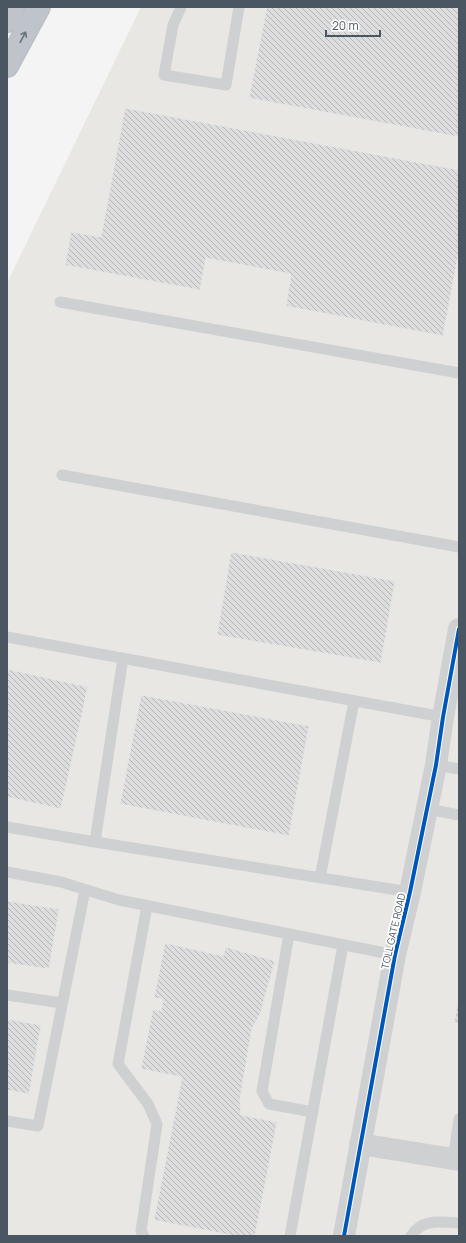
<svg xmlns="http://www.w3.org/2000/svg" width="466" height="1243" font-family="Manrope,sans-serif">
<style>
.commercial{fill:#e8e7e3}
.building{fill:url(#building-back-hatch);stroke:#e5e6e7}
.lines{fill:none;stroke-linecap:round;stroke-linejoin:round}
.highway-casing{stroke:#b9bec3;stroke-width:24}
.lane{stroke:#ced0d2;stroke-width:11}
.street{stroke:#ced0d2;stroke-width:22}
.highway{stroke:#bec4c9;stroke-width:22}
.cycleway-casing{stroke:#fff;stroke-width:6}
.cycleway{stroke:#0057b8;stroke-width:4}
.oneway{stroke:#67727b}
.labels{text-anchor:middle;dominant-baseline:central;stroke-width:3.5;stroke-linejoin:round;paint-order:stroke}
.street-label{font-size:10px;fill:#4a5661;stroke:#fff}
</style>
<defs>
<pattern id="building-back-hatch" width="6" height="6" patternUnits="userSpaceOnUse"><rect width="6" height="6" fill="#ddddde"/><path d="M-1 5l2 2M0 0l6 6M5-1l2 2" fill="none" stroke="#b5b6b7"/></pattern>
</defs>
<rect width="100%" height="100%" fill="#f4f4f4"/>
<path class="commercial" d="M141 7H459V1236H7V283Z"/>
<path class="building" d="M267 7H459V137L249 98Z
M125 108 459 170V251L443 336 286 306 291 274 206 258 200 290 65 265 71 232 101 237Z
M231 552 395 581 381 663 217 635Z
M7 669 88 687 61 809 7 797Z
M141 695 309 726 289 836 120 804Z
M7 901 59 909 49 969 7 963Z
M165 943 223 956 226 947 275 961 260 1014 252 1028 240 1099 241 1115 277 1122 255 1236H235L154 1220 182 1077 141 1069 153 1009 161 1011 163 999 154 998Z
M459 995V1024L454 1023Z
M7 1019 41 1025 29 1094 7 1090Z"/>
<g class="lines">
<g class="highway-casing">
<path id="highway" d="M7 21 13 7
M7 66 39 7"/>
</g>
<path class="lane" d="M181 7 173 25 164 75 226 85 239 7
M60 302 459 373
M62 475 459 547
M7 637 443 717
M436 765 459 769
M427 809 459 815
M7 827 95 842 410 892
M95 842 123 658
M7 872 61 882 119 900 395 955
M320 878 354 701
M289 934 262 1091 269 1104 313 1112
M7 995 62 1003
M7 1121 38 1126 85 890
M453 1159 459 1119
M144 1236 141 1231 157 1124 148 1104 118 1064 147 906
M290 1236 343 945
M411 1236C423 1218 440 1222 459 1223"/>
<path class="street" d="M360 1144 459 1160
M344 1236 395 955 410 892 436 765 443 717 459 629"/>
<use href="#highway" class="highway"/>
<g class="cycleway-casing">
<path id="cycleway" d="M344 1236 395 955 410 892 436 765 443 717 459 629"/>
</g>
<use href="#cycleway" class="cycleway"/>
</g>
<defs><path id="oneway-shaft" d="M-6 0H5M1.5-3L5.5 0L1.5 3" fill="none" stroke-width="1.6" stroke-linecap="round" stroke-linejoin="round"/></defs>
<use class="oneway" href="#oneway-shaft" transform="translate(23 37) rotate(-62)"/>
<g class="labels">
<g class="street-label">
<text transform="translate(393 931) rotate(-77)">TOLL GATE ROAD</text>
</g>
</g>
<rect width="466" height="1243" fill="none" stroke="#4a5661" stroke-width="16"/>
<path d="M326 30v6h54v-6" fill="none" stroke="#4a5661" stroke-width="2"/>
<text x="332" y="30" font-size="12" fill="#4a5661" stroke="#ffffff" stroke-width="3" paint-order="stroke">20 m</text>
</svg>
